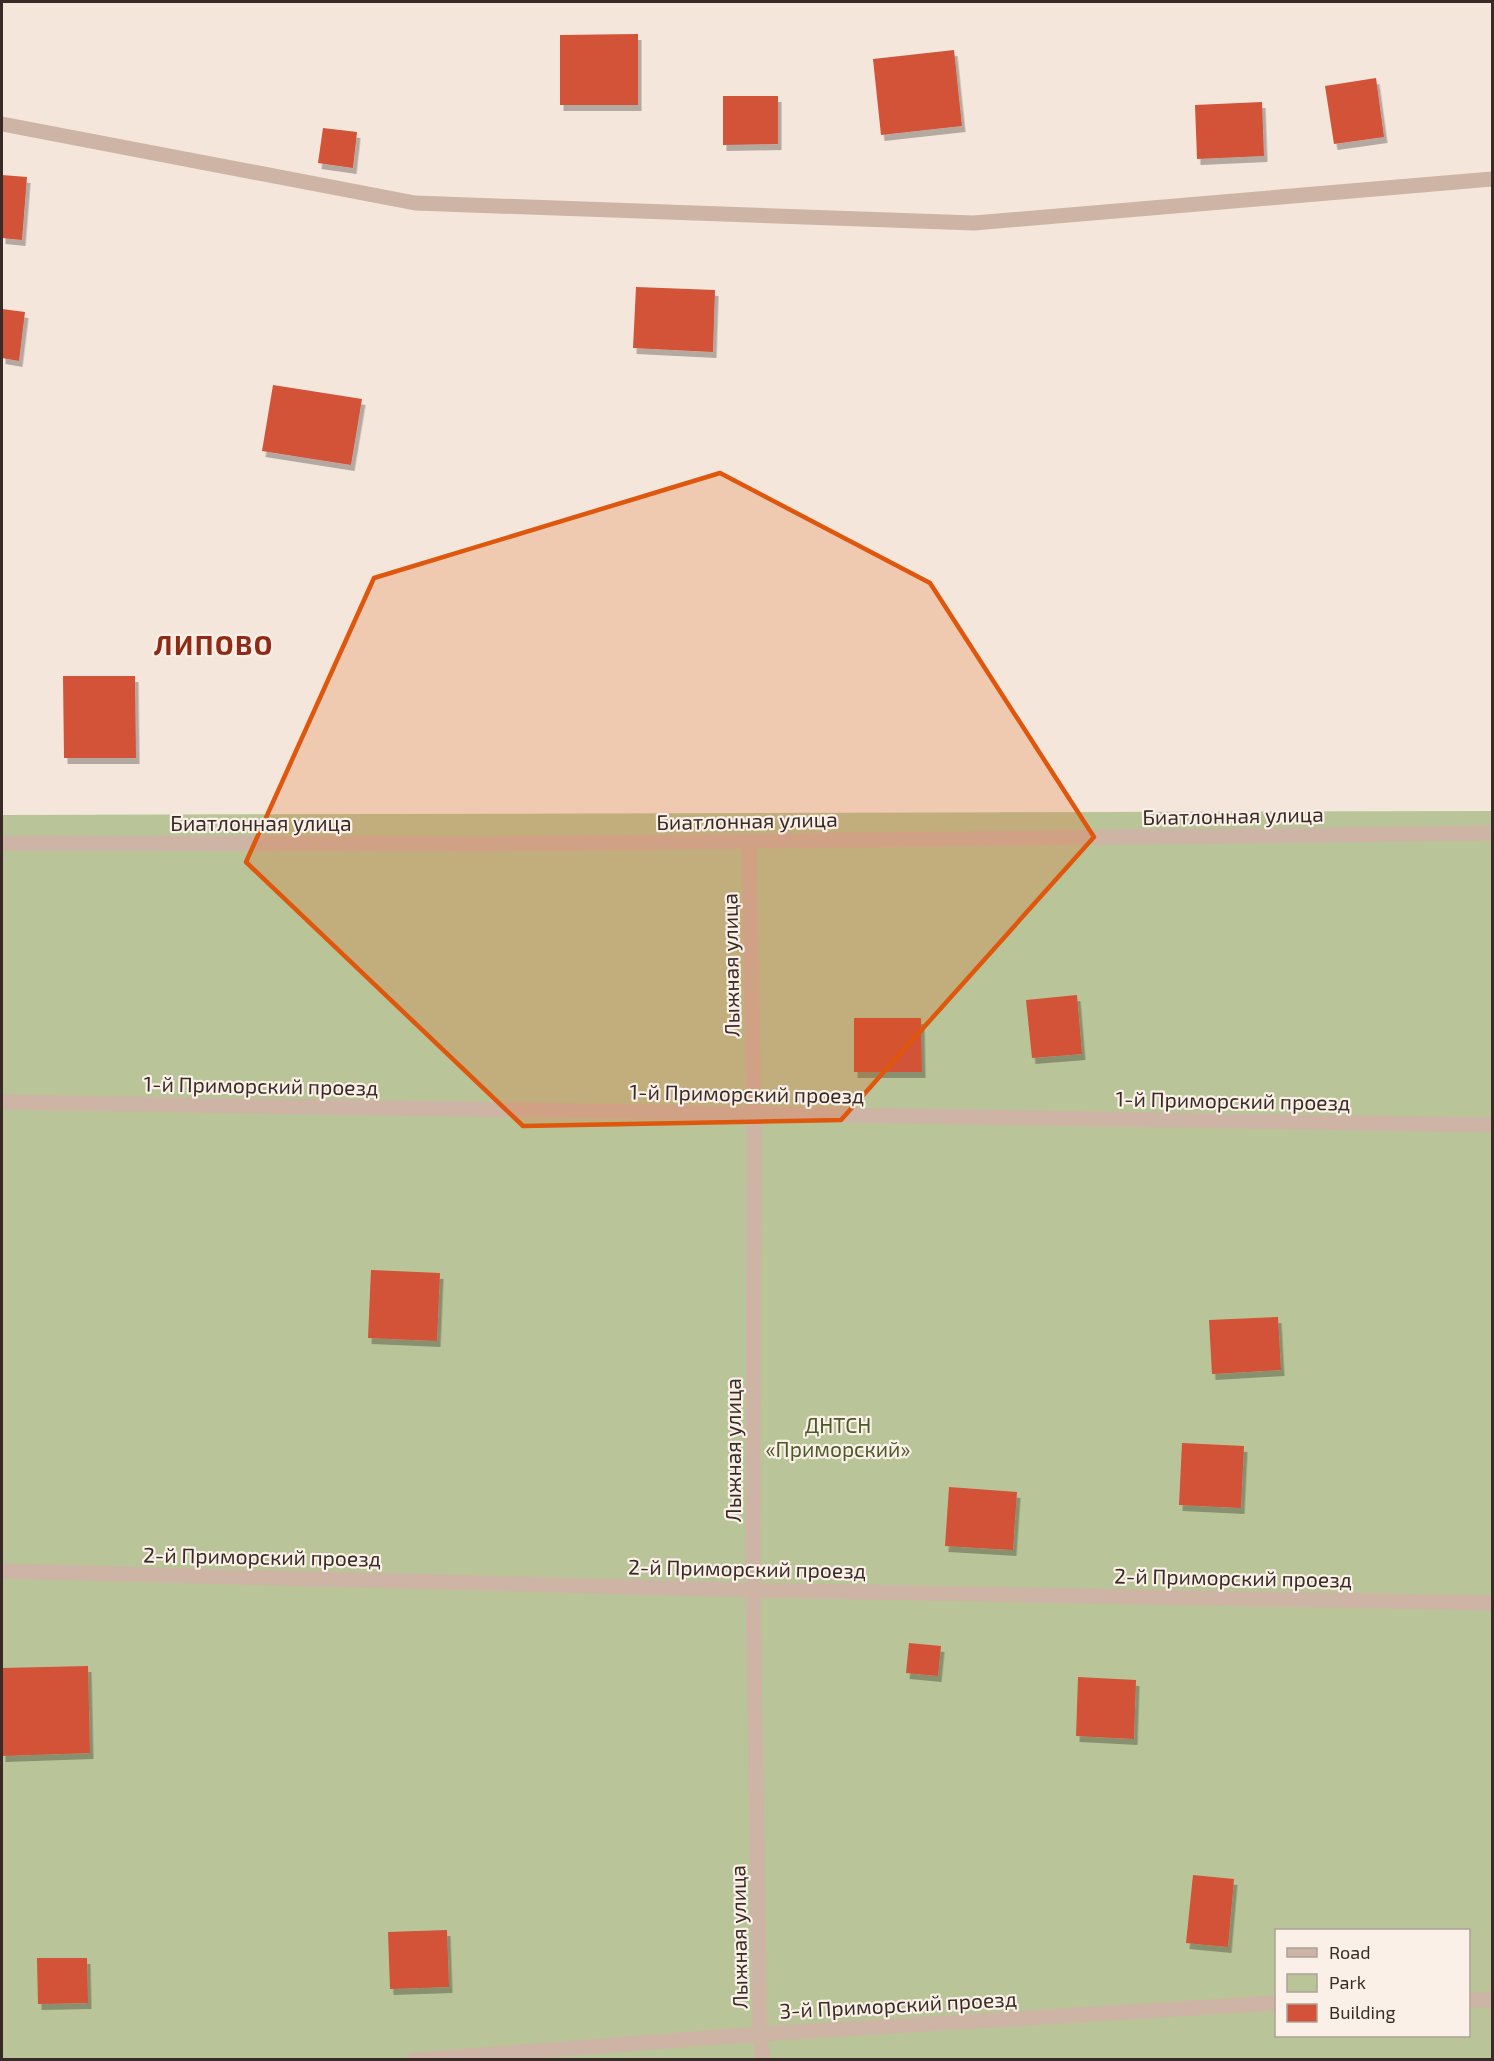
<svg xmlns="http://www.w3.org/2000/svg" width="1494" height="2061" font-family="'Exo 2',sans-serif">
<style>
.green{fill:#b9c598;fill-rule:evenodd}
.building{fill:#d35239;filter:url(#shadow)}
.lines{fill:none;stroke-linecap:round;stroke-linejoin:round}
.street{stroke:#ceb4a4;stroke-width:15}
.marked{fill:#df570d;fill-opacity:0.2;stroke:#df570d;stroke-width:4.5;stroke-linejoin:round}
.labels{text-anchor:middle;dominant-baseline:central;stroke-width:4.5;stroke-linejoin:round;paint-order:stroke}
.street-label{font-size:21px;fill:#382b27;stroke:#fbf0e7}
.park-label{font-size:21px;fill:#4b5928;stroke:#fbf0e7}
.district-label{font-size:27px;font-weight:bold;letter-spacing:1.5px;fill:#902a17;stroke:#fbf0e7}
</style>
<defs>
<filter id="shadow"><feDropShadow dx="3.5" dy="6" stdDeviation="0" flood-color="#0004"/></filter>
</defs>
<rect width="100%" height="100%" fill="#f4e6da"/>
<path class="green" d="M1492 811V2059H2V815ZM1276 1930H1468V2036H1276Z"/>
<path class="building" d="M638 34V105H560V35Z
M954 50 962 126 881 135 873 59Z
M1376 78 1384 137 1334 144 1325 86Z
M723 96H778V144L723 145Z
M1262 102 1264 156 1197 159 1195 105Z
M323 128 357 132 353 168 318 163Z
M2 175 27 177 22 240 2 238Z
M636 287 715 290 713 352 633 348Z
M2 309 25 312 19 361 2 358Z
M273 385 362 399 351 465 262 451Z
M63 676H135L136 758H64Z
M1077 995 1082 1054 1032 1058 1026 1000Z
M854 1018H921L922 1072H854Z
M371 1270 440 1273 437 1341 368 1338Z
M1278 1317 1281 1370 1212 1374 1209 1320Z
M1182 1443 1244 1446 1241 1508 1179 1505Z
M949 1487 1017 1492 1013 1550 945 1546Z
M909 1643 941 1646 938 1676 906 1673Z
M88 1666 90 1753 2 1756V1668Z
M1078 1677 1136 1680 1134 1739 1076 1736Z
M1193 1875 1234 1879 1228 1947 1186 1943Z
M447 1930 449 1987 390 1989 388 1932Z
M37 1958H87L88 2003 38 2004Z"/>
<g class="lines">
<path class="street" d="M2 124 415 203 974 223 1492 179
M749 841 754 1114 753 1590 760 2034 763 2060
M2 843 490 844 1492 833
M2 1102 1492 1125
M2 1571 753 1590 1492 1603
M1468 2000H1492
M414 2060 760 2034 1276 2003"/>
</g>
<path class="marked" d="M720 473 930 583 1094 837 841 1120 523 1126 246 862 374 578Z"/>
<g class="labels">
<g class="street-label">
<text transform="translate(1233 815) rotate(-1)">Биатлонная улица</text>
<text transform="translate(747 820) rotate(-1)">Биатлонная улица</text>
<text x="261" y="822">Биатлонная улица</text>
<text transform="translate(730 965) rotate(-91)">Лыжная улица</text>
<text transform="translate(261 1085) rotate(1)">1-й Приморский проезд</text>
<text transform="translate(747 1093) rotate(1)">1-й Приморский проезд</text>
<text transform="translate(1233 1100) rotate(1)">1-й Приморский проезд</text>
<text transform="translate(732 1450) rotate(-90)">Лыжная улица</text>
<text transform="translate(262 1556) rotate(1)">2-й Приморский проезд</text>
<text transform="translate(747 1568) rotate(1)">2-й Приморский проезд</text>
<text transform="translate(1233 1577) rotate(1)">2-й Приморский проезд</text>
<text transform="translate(738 1937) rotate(-91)">Лыжная улица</text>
<text transform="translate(898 2004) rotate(-3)">3-й Приморский проезд</text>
</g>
<g class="park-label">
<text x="838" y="1424">ДНТСН<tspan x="838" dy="24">«Приморский»</tspan></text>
</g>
<g class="district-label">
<text x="214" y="644">ЛИПОВО</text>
</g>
</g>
<rect width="1494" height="2061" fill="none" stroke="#382b27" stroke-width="6"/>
<rect x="1275" y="1929" width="195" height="108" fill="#fbf0e7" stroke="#ada19a" stroke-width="1.5"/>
<rect x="1287" y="1948" width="30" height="9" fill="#ceb4a4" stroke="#ada19a" stroke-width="1.5"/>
<text x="1329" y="1959" font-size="18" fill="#382b27">Road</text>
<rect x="1287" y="1974" width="30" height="18" fill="#b9c598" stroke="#ada19a" stroke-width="1.5"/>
<text x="1329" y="1989" font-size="18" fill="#382b27">Park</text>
<rect x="1287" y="2004" width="30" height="18" fill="#d35239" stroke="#ada19a" stroke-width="1.5"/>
<text x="1329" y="2019" font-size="18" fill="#382b27">Building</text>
</svg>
